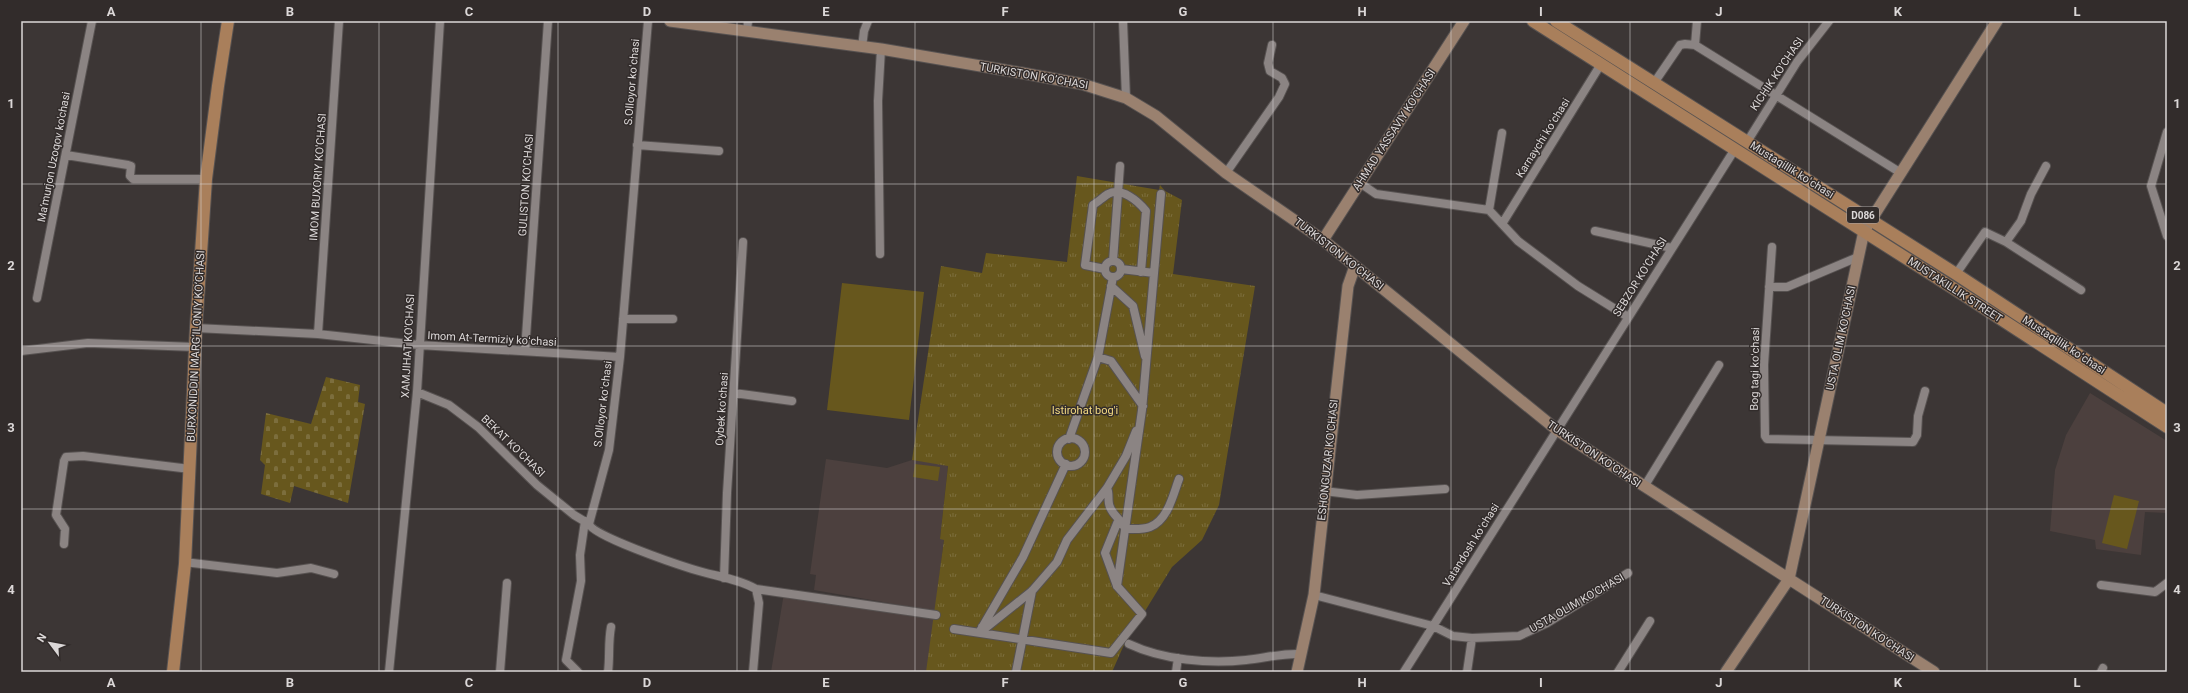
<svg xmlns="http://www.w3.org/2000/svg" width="2188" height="693" font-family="Roboto,sans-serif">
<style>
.built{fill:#4c403e}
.grass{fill:url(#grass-tufts)}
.cemetery{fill:url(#cemetery-stones)}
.garden{fill:#67571d}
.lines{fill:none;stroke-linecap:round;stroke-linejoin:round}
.street-casing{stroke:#575251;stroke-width:10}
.secondary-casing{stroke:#575251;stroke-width:13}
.primary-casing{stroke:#575251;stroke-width:14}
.street{stroke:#8b8483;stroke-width:8}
.secondary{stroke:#9a816f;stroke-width:11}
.primary{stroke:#a97f5b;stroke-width:12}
.grid{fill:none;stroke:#dcd8d8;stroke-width:1;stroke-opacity:0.55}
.labels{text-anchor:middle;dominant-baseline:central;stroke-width:3;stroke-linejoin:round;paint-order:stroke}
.shield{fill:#322c2b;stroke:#a9a4a4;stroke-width:1}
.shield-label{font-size:10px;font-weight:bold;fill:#dcd8d8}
.street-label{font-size:11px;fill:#dcd8d8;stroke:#322c2b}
.park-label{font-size:11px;fill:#f4da82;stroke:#322c2b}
.neatline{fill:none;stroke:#dcd8d8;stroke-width:1.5}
.grid-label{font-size:13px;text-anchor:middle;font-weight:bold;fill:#dcd8d8}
</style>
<defs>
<pattern id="grass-tufts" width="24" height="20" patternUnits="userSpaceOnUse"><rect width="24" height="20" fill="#67571d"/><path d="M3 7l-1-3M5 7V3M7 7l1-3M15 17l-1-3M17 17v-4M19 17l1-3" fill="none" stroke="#7c6e3d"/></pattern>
<pattern id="cemetery-stones" width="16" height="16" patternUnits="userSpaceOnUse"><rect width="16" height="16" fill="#67571d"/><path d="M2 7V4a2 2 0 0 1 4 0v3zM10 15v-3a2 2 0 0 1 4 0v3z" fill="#7c6e3d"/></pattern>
</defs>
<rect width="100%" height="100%" fill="#3c3635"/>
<path class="built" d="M2090 393 2167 441V513L2145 512 2141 555 2096 549 2095 540 2050 531 2055 470 2066 435Z
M826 459 887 468 912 460 948 465 940 539H944L935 611 814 590 816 575 810 574Z
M784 593 937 619 928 672H771Z"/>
<path class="grass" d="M1077 176 1159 190 1160 185 1165 191 1182 200 1173 274 1255 286 1219 505 1202 540 1172 567 1123 647 1112 672H926L944 540 940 539 948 466 912 460 941 266 982 273 986 253 1067 262Z"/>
<path class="cemetery" d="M326 377 360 385 358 402 365 404 348 503 294 486 290 503 261 494 265 465 260 460 266 413 311 424Z"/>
<path class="garden" d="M842 283 924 292 909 420 827 410Z
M915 464 940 467 938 481 913 477Z
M2114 495 2139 501 2127 549 2102 543Z"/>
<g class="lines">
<g class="street-casing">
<path id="street" d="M648 21 620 357 609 450 589 524C593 536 676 564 692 569 713 576 737 578 756 589L759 603 753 672
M1123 21 1126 98
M747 31 748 21
M1695 45 1901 173
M862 47 864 31 868 21
M1654 83 1680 45 1685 44 1695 45 1697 21
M2167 132 2151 186 2167 236
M1747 142 1797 62 1829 21
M637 145 719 151
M66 155 128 165 131 166 130 176 133 179H206
M1226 173 1279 97 1285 84 1282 78 1270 71 1268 63 1272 45
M1360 183 1376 194 1489 210 1518 241 1578 286 1628 317
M1489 210 1502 133
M1502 224 1601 64
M1595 231 1672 248
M2006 242 2081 290
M1772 247 1764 365 1765 436 1767 439 1913 442 1917 435 1918 416 1925 391
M880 254 878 101 881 49
M1105 269a8 8 0 1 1 16 0a8 8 0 1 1-16 0Z
M1113 261 1120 166
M1105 269 1085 265 1093 205C1098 202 1103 197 1108 194 1122 187 1138 201 1146 211L1141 272
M1121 269 1154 273
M1956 274 1985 232 2006 242 2021 221 2031 194 2046 166
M1111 286 1133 306 1145 356
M1769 287H1787L1858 257
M37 298 92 21
M623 319H673
M196 328 318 334 419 345 620 357
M318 334 339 21
M21 351 88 343 195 347
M525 351 548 21
M1098 357 1111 361 1143 406
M417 392 449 405 478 427 537 485 574 515 589 524
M734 393 792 401
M1057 452a14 14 0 1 1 28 0a14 14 0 1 1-28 0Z
M1069 439 1098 357 1113 277
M1644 487 1719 365
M1107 488C1110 494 1107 501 1110 507 1113 516 1123 521 1125 529 1133 529 1143 530 1150 527 1168 520 1173 495 1179 479
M1324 491 1357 495 1445 489
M64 544 65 529 56 515 64 461 66 457 83 456 190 469
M184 562 277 573 311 568 334 574
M724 578 727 493 743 242
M2101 585 2155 592 2167 583
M1117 586 1142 410 1161 194
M756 589 936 615
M1314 595 1433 626 1453 636 1472 638 1519 636 1547 623 1628 573
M982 627H987L1032 591 1057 562 1067 540 1107 488 1126 456 1136 431
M954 629 1111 653 1142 614 1117 586 1105 553 1118 521
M980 631 1023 557 1066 464
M1129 644C1163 660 1209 664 1246 660 1265 658 1282 653 1301 654
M389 672 417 392 440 21
M500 672 507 583
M578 672 566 660 581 581 580 555 585 521
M608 672C610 657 608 643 611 627
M1016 672 1032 591
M1176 672 1178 658
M1404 672 1735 149
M1467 672 1472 638
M1618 672 1650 621
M2101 672 2103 668"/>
</g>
<g class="secondary-casing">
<path id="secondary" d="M670 21 881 49 1022 73 1082 84 1126 98 1156 116 1226 173 1323 240 1557 430 1934 672
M1323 240 1464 21
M1297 672 1314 595 1348 286 1355 266
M1726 672 1789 579 1864 231 1997 21"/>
</g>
<g class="primary-casing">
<path id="primary" d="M1533 21 1967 297 2167 427
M1556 21 1956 274 2167 413
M173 672 185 564 196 328 206 179 218 86 228 21"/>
</g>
<use href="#street" class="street"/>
<use href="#secondary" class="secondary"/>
<use href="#primary" class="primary"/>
</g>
<path class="grid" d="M201 21V672M379 21V672M558 21V672M737 21V672M915 21V672M1094 21V672M1273 21V672M1451 21V672M1630 21V672M1809 21V672M1987 21V672M21 184H2167M21 346H2167M21 509H2167"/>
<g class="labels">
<rect class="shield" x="1847" y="207" width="32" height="16" rx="3"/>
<g class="shield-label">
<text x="1863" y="215">D086</text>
</g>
<g class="street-label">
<text transform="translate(1777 74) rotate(-56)">KICHIK KO'CHASI</text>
<text transform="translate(1034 76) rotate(10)">TURKISTON KO’CHASI</text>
<text transform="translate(632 82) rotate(-85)">S.Olloyor koʻchasi</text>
<text transform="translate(1394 130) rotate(-57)">AHMAD YASSAVIY KO'CHASI</text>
<text transform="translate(1543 138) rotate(-58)">Karnaychi koʻchasi</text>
<text transform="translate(54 157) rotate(-79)">Maʼmurjon Uzoqov ko'chasi</text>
<text transform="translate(1792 170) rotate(32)">Mustaqillik koʻchasi</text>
<text transform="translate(318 177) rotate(-86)">IMOM BUXORIY KO'CHASI</text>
<text transform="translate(526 185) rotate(-86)">GULISTON KO'CHASI</text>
<text transform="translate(1339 254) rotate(38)">TURKISTON KO’CHASI</text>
<text transform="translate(1640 277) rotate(-58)">SEBZOR KO'CHASI</text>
<text transform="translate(1955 290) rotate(33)">MUSTAKILLIK STREET</text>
<text transform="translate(1841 338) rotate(-78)">USTA OLIM KO'CHASI</text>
<text transform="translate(492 339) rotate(3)">Imom At-Termiziy koʻchasi</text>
<text transform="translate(2064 345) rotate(33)">Mustaqillik koʻchasi</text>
<text transform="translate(196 346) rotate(-87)">BURXONIDDIN MARG’ILONIY KO’CHASI</text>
<text transform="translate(408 346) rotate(-87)">XAMJIHAT KO'CHASI</text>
<text transform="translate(1755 369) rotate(-89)">Bog tagi koʻchasi</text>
<text transform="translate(603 404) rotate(-83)">S.Olloyor koʻchasi</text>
<text transform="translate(722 409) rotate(-86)">Oybek koʻchasi</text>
<text transform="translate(513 446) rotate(44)">BEKAT KO'CHASI</text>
<text transform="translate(1594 454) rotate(34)">TURKISTON KO’CHASI</text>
<text transform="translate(1328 460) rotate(-84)">ESHONGUZAR KO'CHASI</text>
<text transform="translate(1471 545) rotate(-58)">Vatandosh koʻchasi</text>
<text transform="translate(1577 603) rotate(-30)">USTA OLIM KO'CHASI</text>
<text transform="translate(1867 629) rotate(33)">TURKISTON KO’CHASI</text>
</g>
<g class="park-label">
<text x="1085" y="410">Istirohat bog'i</text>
</g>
</g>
<rect width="2188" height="693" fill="none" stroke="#322c2b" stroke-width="44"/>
<g transform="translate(50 643) rotate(302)" stroke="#322c2b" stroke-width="3" paint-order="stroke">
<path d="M0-3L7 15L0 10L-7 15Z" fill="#dcd8d8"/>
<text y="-6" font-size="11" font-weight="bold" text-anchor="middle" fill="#dcd8d8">N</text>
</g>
<rect x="22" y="22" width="2144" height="649" class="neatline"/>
<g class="grid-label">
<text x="111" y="16">A</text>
<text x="290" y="16">B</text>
<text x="469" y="16">C</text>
<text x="647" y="16">D</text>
<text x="826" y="16">E</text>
<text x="1005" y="16">F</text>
<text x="1183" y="16">G</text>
<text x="1362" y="16">H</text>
<text x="1541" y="16">I</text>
<text x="1719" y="16">J</text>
<text x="1898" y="16">K</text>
<text x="2077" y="16">L</text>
<text x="11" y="108">1</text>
<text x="2177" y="108">1</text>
<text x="11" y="270">2</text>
<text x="2177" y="270">2</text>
<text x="11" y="432">3</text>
<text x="2177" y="432">3</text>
<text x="11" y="594">4</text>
<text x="2177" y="594">4</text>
<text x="111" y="687">A</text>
<text x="290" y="687">B</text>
<text x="469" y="687">C</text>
<text x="647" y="687">D</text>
<text x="826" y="687">E</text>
<text x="1005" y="687">F</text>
<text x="1183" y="687">G</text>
<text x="1362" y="687">H</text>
<text x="1541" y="687">I</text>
<text x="1719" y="687">J</text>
<text x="1898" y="687">K</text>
<text x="2077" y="687">L</text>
</g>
</svg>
